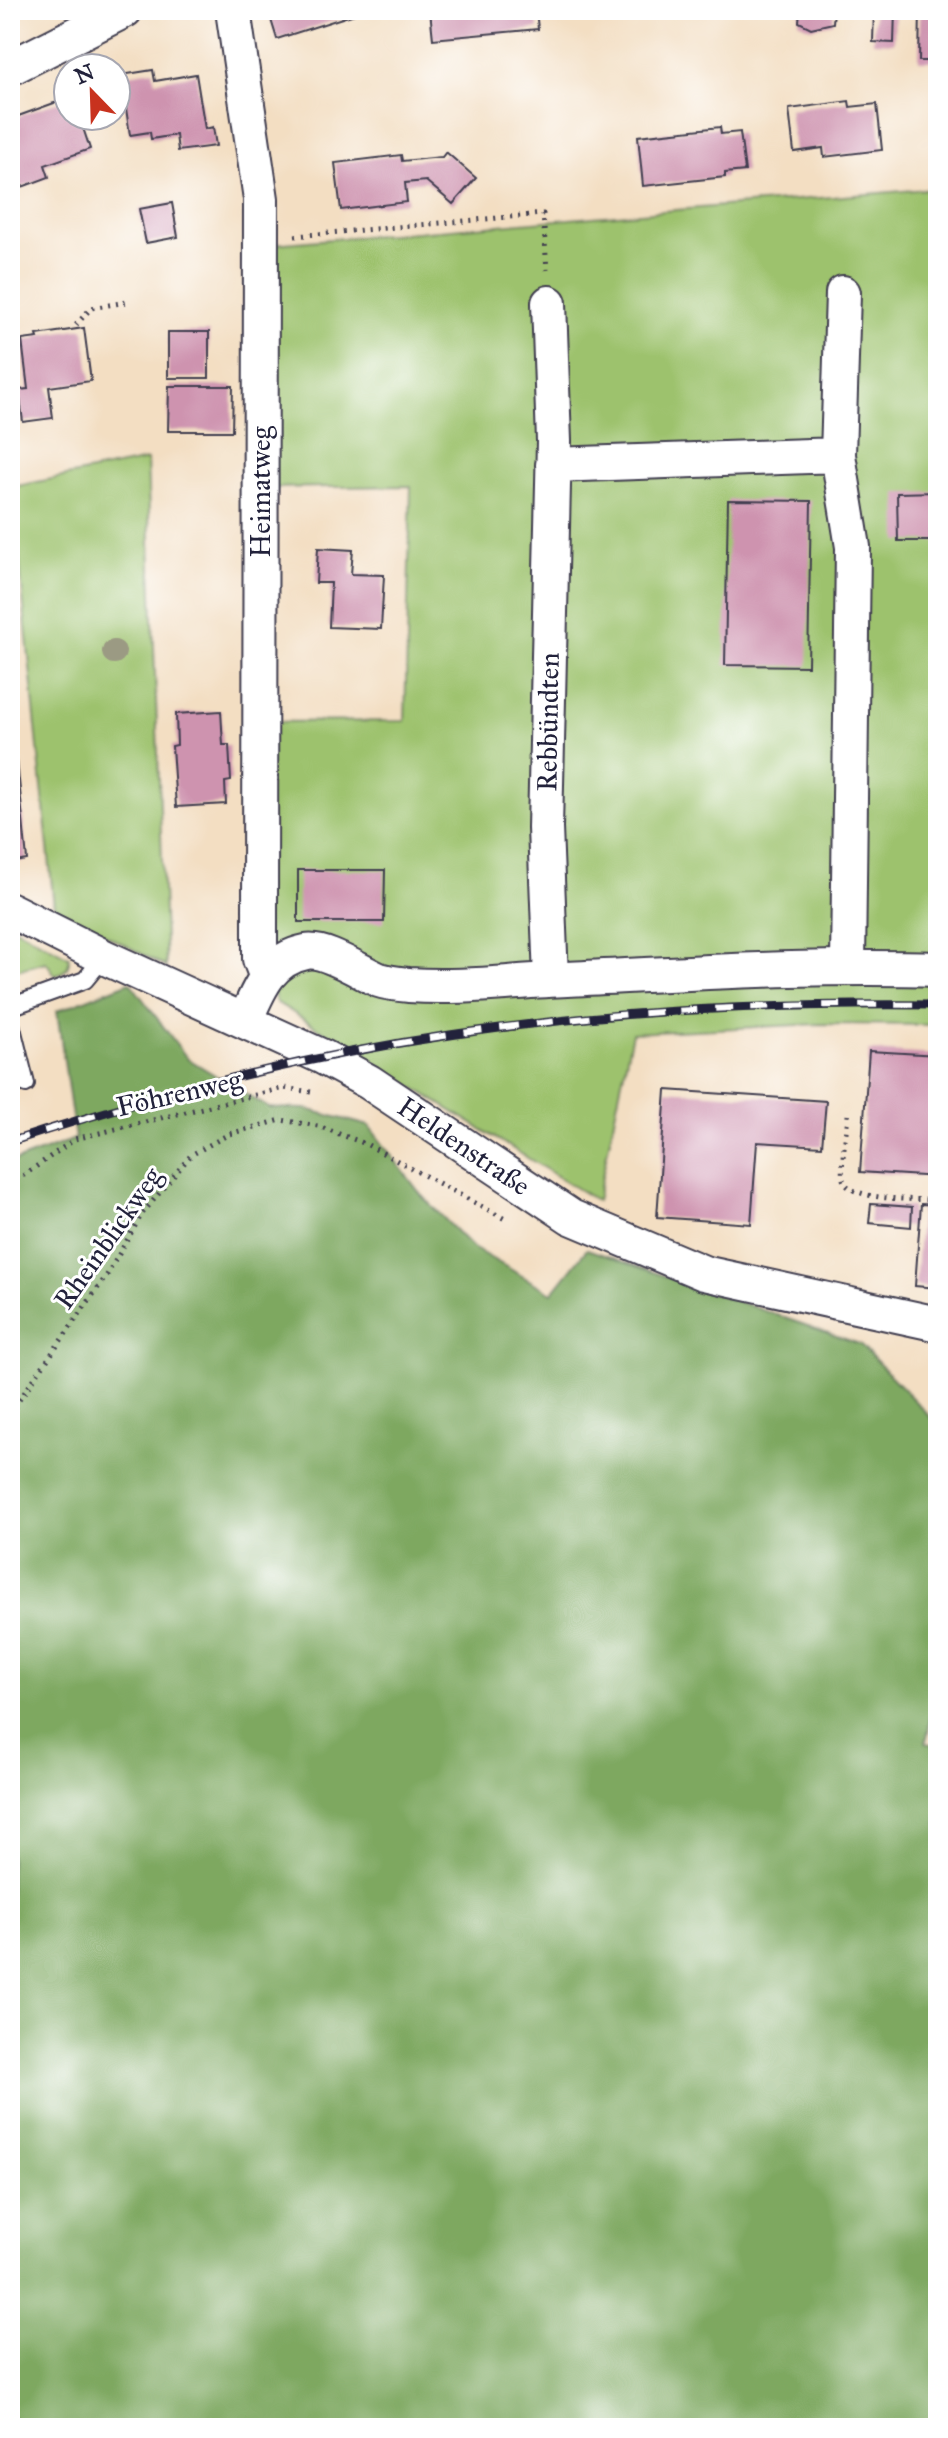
<svg xmlns="http://www.w3.org/2000/svg" width="948" height="2438" font-family="'IM FELL Great Primer',serif">
<style>
.green{fill:#9dc26d;stroke:#607254;stroke-width:2}
.forest{fill:#7ea860;stroke:#50654e;stroke-width:2}
.building{fill:#ce93af}
.lines{fill:none;stroke-linecap:round;stroke-linejoin:round}
.lane-casing{stroke:#413e4f;stroke-width:20}
.street-casing{stroke:#413e4f;stroke-width:38}
.path{stroke:#413e4f;stroke-width:5;stroke-dasharray:2 6;stroke-linecap:butt}
.lane{stroke:#fff;stroke-width:16}
.street{stroke:#fff;stroke-width:34}
.rail-casing{stroke:#22223b;stroke-width:9}
.rail{stroke:#fff;stroke-width:6;stroke-dasharray:18;stroke-linecap:butt}
.tree{fill:#9b9a83}
.labels{text-anchor:middle;dominant-baseline:central;stroke-width:6;stroke-linejoin:round;paint-order:stroke}
.street-label{font-size:28px;fill:#22223b;stroke:#fff}
</style>
<rect width="100%" height="100%" fill="#fff"/>
<filter id="ink" filterUnits="userSpaceOnUse"><feTurbulence type="fractalNoise" baseFrequency=".0125" numOctaves="2"/><feDisplacementMap in="SourceGraphic" scale="16" xChannelSelector="R" yChannelSelector="G"/><feConvolveMatrix kernelMatrix="1 2 1 2 8 2 1 2 1" color-interpolation-filters="sRGB"/></filter>
<filter id="wash" filterUnits="userSpaceOnUse"><feTurbulence type="fractalNoise" baseFrequency=".006" numOctaves="4" result="noise"/><feDisplacementMap in="SourceGraphic" scale="32" xChannelSelector="R" yChannelSelector="G"/><feGaussianBlur stdDeviation="1.8" result="paint"/><feColorMatrix in="noise" values="0 0 0 0 0 0 0 0 0 0 0 0 0 0 0 0 0 1.4 0 .05"/><feComposite in="paint" operator="in"/></filter>
<g filter="url(#wash)">
<rect width="100%" height="100%" fill="#f3dec2"/>
<path class="green" d="M938 188V1025L820 1024 632 1033 597 1201 276 1002 260 933 259 722 405 721 411 486 260 488 261 245Z
M147 460 166 967 54 907 12 487Z
M10 925 69 957C70 968 65 971 56 976L46 962 10 972Z"/>
<path class="forest" d="M130 982 187 1058 269 1108 306 1109 369 1126 423 1197 473 1248 552 1293 587 1249 860 1344 938 1425V1676L926 1743 938 1745V2428H10V1163L75 1139 57 1011Z"/>
<g id="blocks">
<path class="building" d="M268 10H364V11L277 39Z
M430 10H536L538 29 433 39Z
M800 10H834L833 23 811 28 799 22Z
M874 10H895L894 43 873 42Z
M920 10H938V61H919Z
M153 70 155 81 196 74 205 129 213 127 216 146 178 151 176 135 151 139 150 132 130 135 121 75Z
M68 98V116H79L90 149 45 165 49 177 14 190 10 179V119Z
M849 101 850 107 877 104 882 150 824 157 823 148 794 152 789 109Z
M720 127 721 134 740 132 745 171 725 173V177L643 186 638 136Z
M446 152 476 178 453 204 426 181 405 183 407 202 341 210 335 163 401 155 402 161 442 157Z
M172 203 178 237 146 243 139 209Z
M84 328 91 381 49 387 53 418 23 422 19 390 28 389 22 340 38 338 37 335Z
M168 332H209V378H168Z
M169 386H233L232 431H168Z
M938 492V541H898L897 493Z
M728 500 811 501 808 666 725 665Z
M318 548 353 550 351 574 384 575 381 629 329 627 331 583H316Z
M10 710H12L27 860 10 863Z
M221 711 223 745H229L231 781 225 782 226 804 176 807 172 746 177 745 176 714Z
M298 870H385L384 922H298Z
M869 1051 938 1055V1177L860 1172Z
M666 1090 826 1101 822 1146 757 1142 751 1224 657 1217Z
M871 1204 912 1207 911 1227 869 1223Z
M921 1204 938 1205V1288L915 1286Z"/>
</g>
</g>
<g filter="url(#ink)">
<use href="#blocks" fill-opacity="0" stroke="#413e4f" stroke-width="2"/>
<g class="lines">
<g class="lane-casing">
<path id="lane" d="M10 1007 85 980 104 957
M10 1020 26 1084"/>
</g>
<g class="street-casing">
<path id="street" d="M233 10 261 199 260 933V959L266 975
M10 68 125 10
M843 293 838 455 853 547 848 966
M549 303 554 441 545 828 551 979
M553 465 838 455
M10 910 104 957 323 1057 369 1082 571 1217 704 1273 938 1324
M245 1021C258 991 269 959 306 952 325 948 360 972 379 980 388 983 399 984 409 985 462 989 514 981 567 979 691 973 814 965 938 969"/>
</g>
<path class="path" d="M295 236 543 214 547 270
M76 325 91 308 127 302
M848 1115C847 1129 840 1167 843 1179 849 1202 918 1199 938 1200
M10 1185 75 1139 284 1088 311 1092
M10 1413 107 1275 142 1214 191 1155 229 1134 281 1120 318 1126 366 1144 505 1219 507 1217
M10 2413 31 2428"/>
<use href="#lane" class="lane"/>
<use href="#street" class="street"/>
<g class="rail-casing">
<path id="rail" d="M10 1142C153 1095 301 1057 450 1035 612 1010 775 1003 938 1005"/>
</g>
<use href="#rail" class="rail"/>
</g>
<circle class="tree" cx="114" cy="652" r="12"/>
</g>
<g class="labels">
<g class="street-label">
<text transform="translate(260 492) rotate(-90)">Heimatweg</text>
<text transform="translate(548 722) rotate(-89)">Rebbündten</text>
<text transform="translate(179 1093) rotate(-13)">Föhrenweg</text>
<text transform="translate(464 1146) rotate(34)">Heldenstraße</text>
<text transform="translate(108 1238) rotate(-55)">Rheinblickweg</text>
</g>
</g>
<rect width="948" height="2438" fill="none" stroke="#fff" stroke-width="40"/>
<g transform="translate(92 92) rotate(337)"><circle r="38" fill="#ffffff" stroke="#a7a7b1" stroke-width="2"/>
<path d="M0-6L14 30L0 20L-14 30Z" fill="#c8321e"/>
<text y="-12" font-size="22" font-weight="bold" text-anchor="middle" fill="#22223b">N</text>
</g>
</svg>
